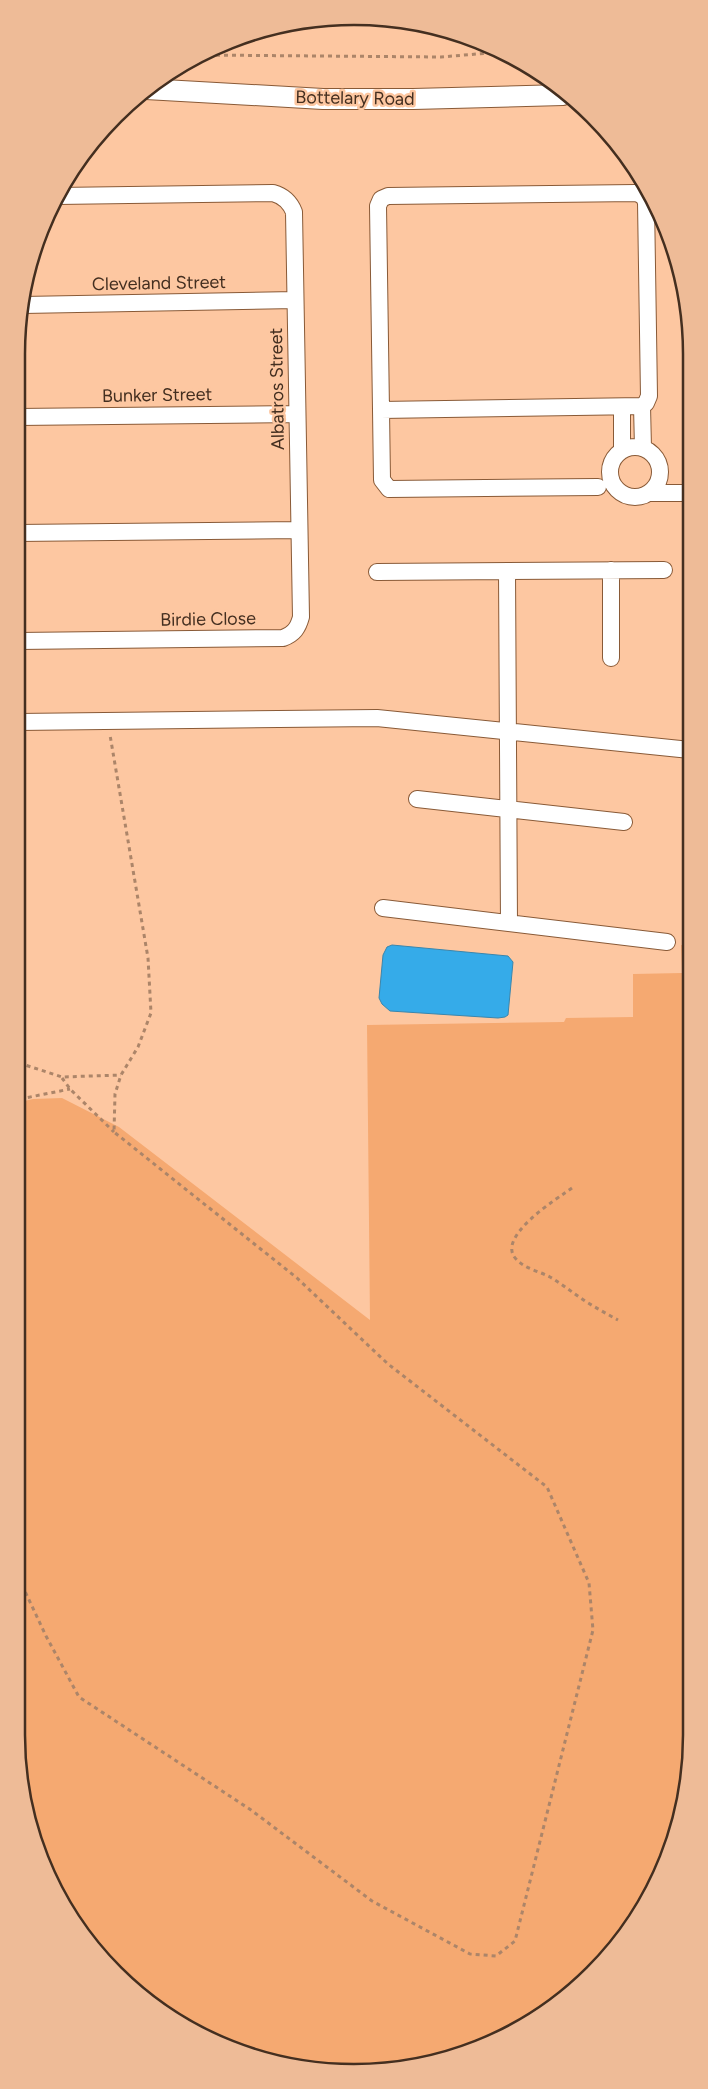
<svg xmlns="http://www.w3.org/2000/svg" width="708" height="2089" font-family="Figtree,sans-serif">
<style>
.green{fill:#f5a971}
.water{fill:#35abe9;stroke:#3a86ad}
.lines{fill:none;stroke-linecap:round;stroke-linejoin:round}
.minor-casing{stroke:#895a37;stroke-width:18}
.major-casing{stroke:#895a37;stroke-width:22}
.path{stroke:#ac8569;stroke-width:3;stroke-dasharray:4 4;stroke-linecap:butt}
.minor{stroke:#fff;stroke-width:16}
.major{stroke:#fff;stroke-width:20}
.labels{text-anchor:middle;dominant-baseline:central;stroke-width:5;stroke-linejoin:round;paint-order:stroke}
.street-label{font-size:18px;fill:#442f20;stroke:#fdc7a1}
.rim{fill:none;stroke:#442f20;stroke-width:2.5}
</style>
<rect width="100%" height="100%" fill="#fdc7a1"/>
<path class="green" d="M681 945 690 946 692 1735 680 1822 635 1923 593 1974 542 2016 441 2061 376 2072 310 2070 204 2038 149 2003 100 1958 42 1864 23 1801 20 1102 33 1099 62 1098 119 1127 370 1320 367 1025 564 1022 566 1018 633 1017V974L682 973Z"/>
<path class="water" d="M392 945 508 956 513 962 508 1015 505 1017 498 1018 390 1011 382 1004 379 998 383 955 387 947Z"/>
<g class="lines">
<g class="minor-casing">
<path id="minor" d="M636 193 643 196 646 202 649 396 646 403 642 406 381 410 378 206 381 199 388 196Z
M23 305 295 300
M642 406 643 448
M622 407V450
M381 410 382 480 389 489 598 487
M17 417 297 414
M610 472a25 25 0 1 1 50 0a25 25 0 1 1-50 0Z
M649 493H689
M17 533 299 530
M611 570V658
M507 571 509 923
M377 572 664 570
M18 641 283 638C294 634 298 628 301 617L294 212C290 202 284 196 273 193L57 196
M18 722 377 718 690 750
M417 799 624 822
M383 908 667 942"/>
</g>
<g class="major-casing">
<path id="major" d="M146 89 323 99H413L563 95"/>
</g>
<path class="path" d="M200 55 441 57 501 52
M19 1063 62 1077 121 1075
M62 1078 70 1089 114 1132
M20 1099 70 1089
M572 1188C558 1198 495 1237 516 1259 525 1269 539 1271 550 1277 562 1284 573 1293 585 1301 596 1308 607 1314 618 1320
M22 1585 46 1636 79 1697 251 1810 372 1901 470 1954 496 1956 515 1941 593 1630 589 1583 547 1487 388 1364 297 1278 114 1132 115 1094 121 1075 138 1047 151 1013 148 958 110 735"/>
<use href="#minor" class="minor"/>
<use href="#major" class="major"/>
</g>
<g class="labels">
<g class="street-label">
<text transform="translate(355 98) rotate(1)">Bottelary Road</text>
<text transform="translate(159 283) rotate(-1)">Cleveland Street</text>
<text transform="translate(277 389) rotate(-91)">Albatros Street</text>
<text transform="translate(157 395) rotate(-1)">Bunker Street</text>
<text transform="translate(208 619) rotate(-1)">Birdie Close</text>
</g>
</g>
<path d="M0 0H708V2089H0ZM354 25H354A329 329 0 0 1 683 354V1735A329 329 0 0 1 354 2064H354A329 329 0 0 1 25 1735V354A329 329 0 0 1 354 25Z" fill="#eebb97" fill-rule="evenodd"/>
<path class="rim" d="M354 25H354A329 329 0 0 1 683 354V1735A329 329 0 0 1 354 2064H354A329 329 0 0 1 25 1735V354A329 329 0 0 1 354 25Z"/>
</svg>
